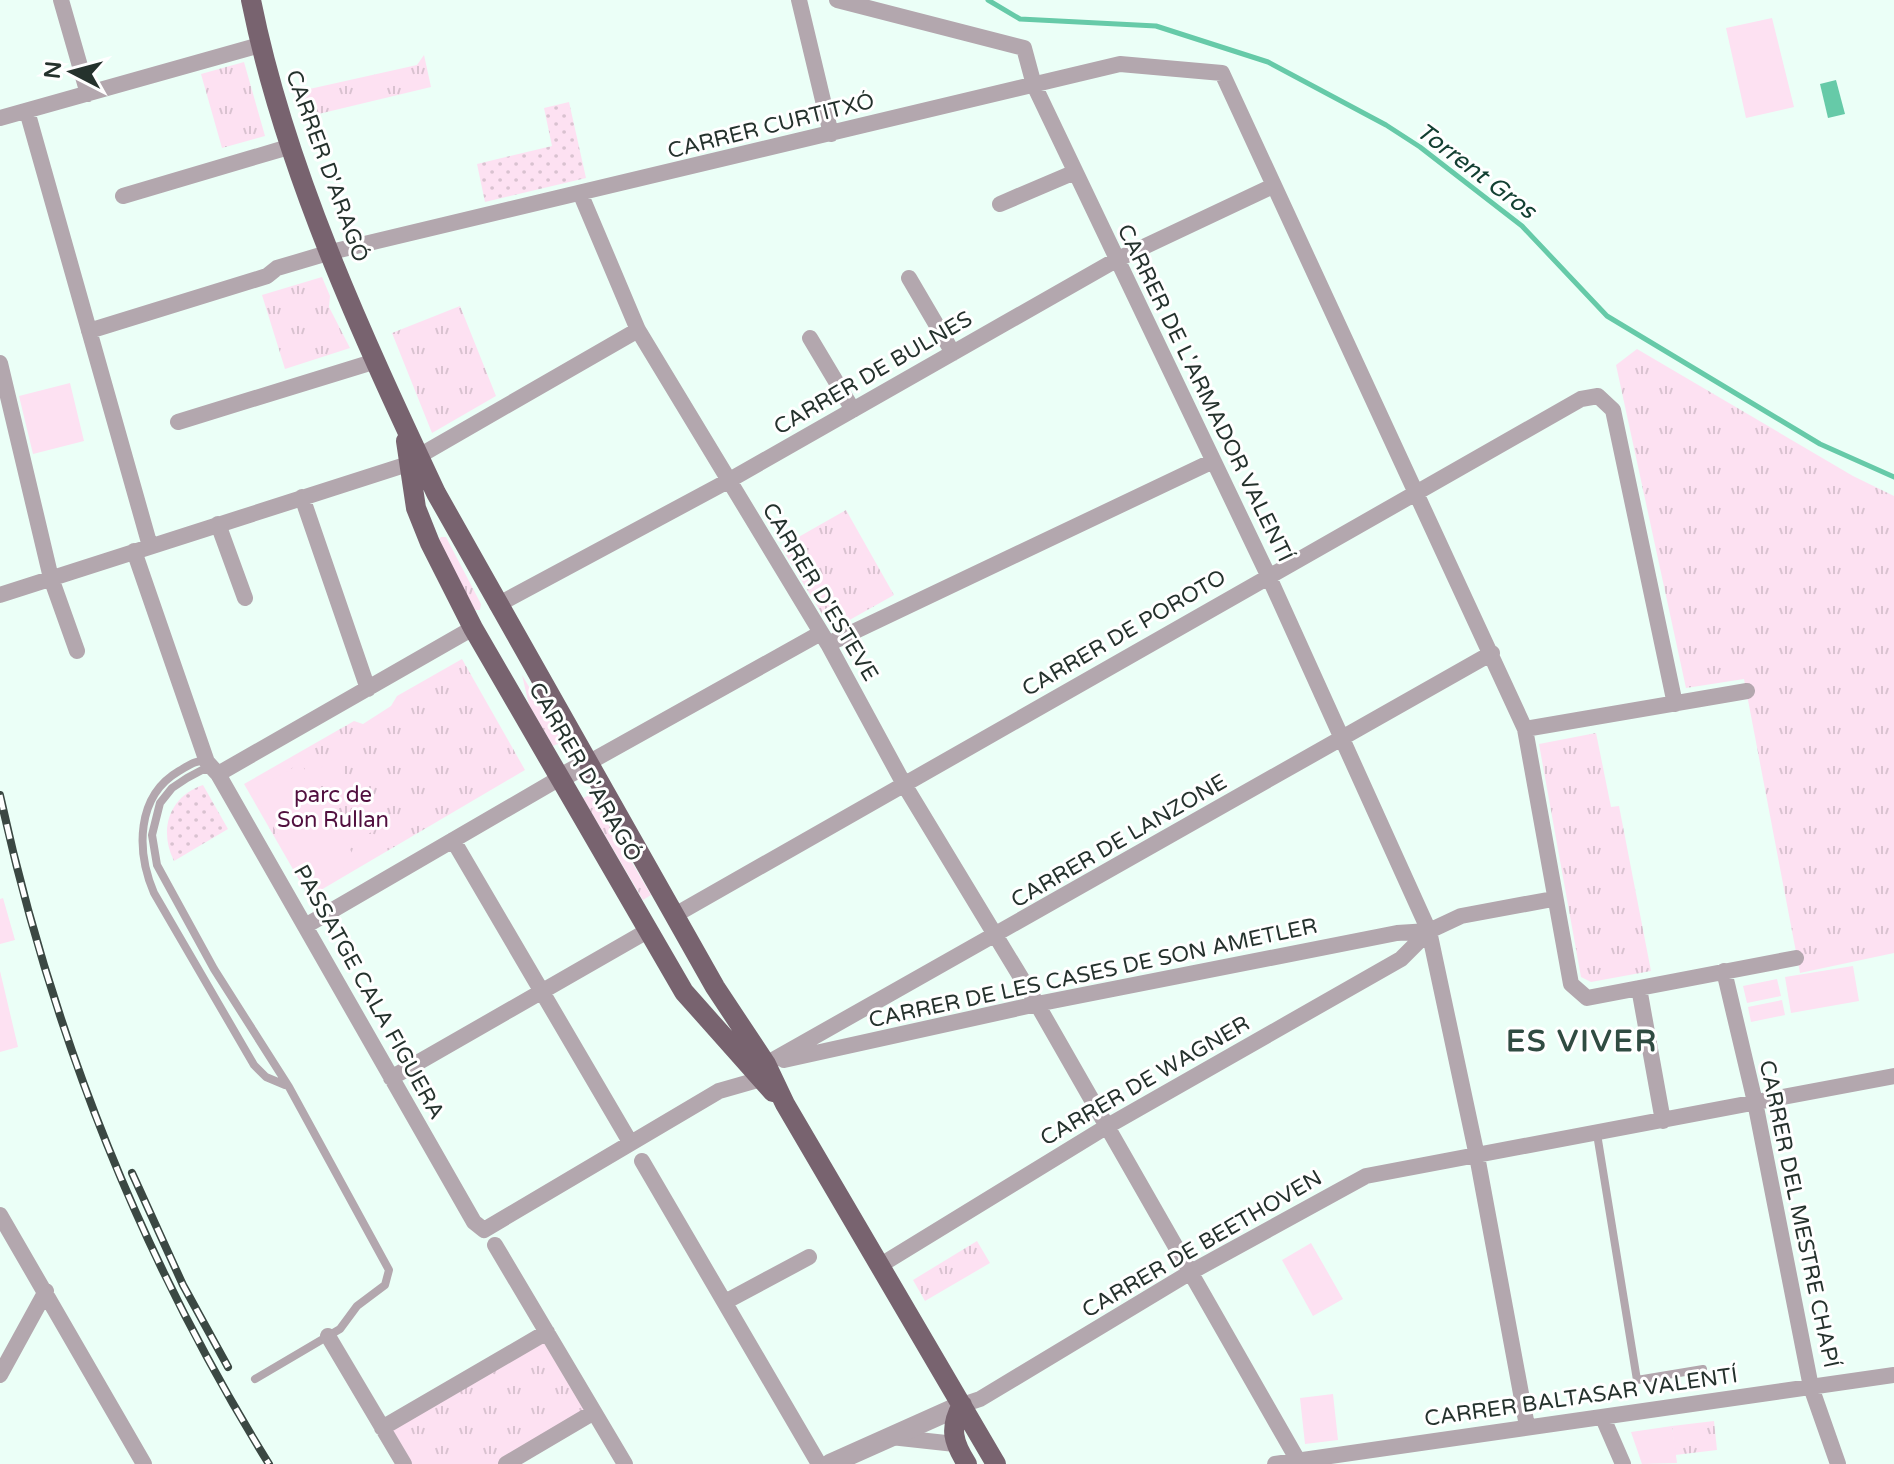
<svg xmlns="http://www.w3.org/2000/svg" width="1894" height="1464" font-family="'Varela Round',sans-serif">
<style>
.grass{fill:url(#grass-tufts)}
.garden{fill:url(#garden-dots)}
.pitch{fill:#fde1f2}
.water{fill:#66caa8}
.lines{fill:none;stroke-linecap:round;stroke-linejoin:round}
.stream{stroke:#66caa8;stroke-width:5}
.service{stroke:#b3a7ae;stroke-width:8}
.minor{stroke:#b3a7ae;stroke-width:16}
.tertiary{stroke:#b3a7ae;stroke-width:20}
.primary{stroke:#78636f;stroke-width:20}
.rail-casing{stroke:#3b4843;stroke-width:8}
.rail{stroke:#fff;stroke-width:5;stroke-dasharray:15;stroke-linecap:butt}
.labels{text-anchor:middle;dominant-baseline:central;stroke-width:6;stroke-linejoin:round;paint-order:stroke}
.street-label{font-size:22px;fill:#25322d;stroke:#fff}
.park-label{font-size:22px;fill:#51103f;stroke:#fff}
.water-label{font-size:24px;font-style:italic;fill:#134032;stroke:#fff}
.district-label{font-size:30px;font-weight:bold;letter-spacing:2px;fill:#304c42;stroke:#fff}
</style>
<defs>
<pattern id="grass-tufts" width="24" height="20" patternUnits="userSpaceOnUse" patternTransform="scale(2)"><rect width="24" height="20" fill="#fde1f2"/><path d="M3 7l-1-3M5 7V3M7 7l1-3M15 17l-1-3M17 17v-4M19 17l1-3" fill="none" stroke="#d9c2d0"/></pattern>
<pattern id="garden-dots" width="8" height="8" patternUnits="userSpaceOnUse" patternTransform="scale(2)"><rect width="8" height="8" fill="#fde1f2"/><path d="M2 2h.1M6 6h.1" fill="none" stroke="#d9c2d0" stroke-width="1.8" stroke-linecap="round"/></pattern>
</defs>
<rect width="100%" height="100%" fill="#ebfff7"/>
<path class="grass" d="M424 55 431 87 306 117 296 92 417 65Z
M244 62 265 136 222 148 201 74Z
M322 277 330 296 329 307 350 348 285 369 262 295Z
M460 306 496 396 432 433 392 333Z
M1637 349 1853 476 1894 496V953L1800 973 1744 679 1686 688 1616 365Z
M846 510 894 595 846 622 822 614 781 547Z
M441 537H446L481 604 480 610H474L438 540Z
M462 659 525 770 309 897 244 784 354 721 363 724 391 706 397 696Z
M522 675 562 742 553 746 529 705Z
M1596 733 1611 807 1619 806 1651 971 1591 982 1581 977 1539 744Z
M592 794 651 895 643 900 583 798Z
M977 1241 990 1263 925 1301 913 1280Z
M547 1332 594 1412 506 1464H404L382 1428Z
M1714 1421 1717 1450 1675 1455 1672 1426Z"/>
<path class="garden" d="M569 102 586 178 485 202 477 164 552 146 544 108Z
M203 785 228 829 174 861C158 829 170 796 203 785Z"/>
<path class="pitch" d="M1772 18 1794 107 1746 118 1726 28Z
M70 383 84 441 33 454 19 396Z
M336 758 353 788 332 800 315 771Z
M301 763 356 860 308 888 253 791Z
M366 803 379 828 355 841 342 816Z
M3 898 15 940 0 944V899Z
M1853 966 1859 1001 1791 1013 1785 977Z
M0 971 18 1047 0 1052Z
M1777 979 1781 996 1747 1003 1743 986Z
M1782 1000 1785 1015 1751 1022 1748 1007Z
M1311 1243 1343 1299 1313 1316 1282 1260Z
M1333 1394 1338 1440 1305 1444 1300 1398Z
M1672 1426 1677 1463 1642 1464 1631 1432Z"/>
<path class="water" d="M1836 80 1845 114 1828 118 1820 84Z"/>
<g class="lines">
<path class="stream" d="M988 0 1020 19 1156 26 1268 62 1386 125 1420 147 1522 226 1607 316 1820 444 1894 477"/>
<path class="service" d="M207 762C196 759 188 766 179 771 136 796 136 851 154 893L254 1065 266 1077 285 1085
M212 770H202L187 778 172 788 160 803 152 835 157 865 214 969 289 1087 389 1270 385 1285 357 1306 340 1329 255 1379
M1597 1134 1637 1380 1703 1369"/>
<path class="minor" d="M61 0 88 94
M799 0 831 134
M837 0 1024 48 1034 85 1268 575 1429 931 1477 1156 1527 1426
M27 111 150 546
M0 118 260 45
M581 195 638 330 828 644 905 786 1037 1004 1300 1464
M123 196 292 146
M1000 204 1075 172
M909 278 953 353
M89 331 267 276 277 268 331 252 1120 64 1222 73 1525 729 1571 984 1587 998 1796 958
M810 338 853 410
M0 363 51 578 77 651
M178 422 376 361
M419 456 638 330
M302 497 368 689
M218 524 245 598
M134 551 207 762 218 774 474 1222 484 1230 719 1091 761 1079
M0 595 408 464
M497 605 728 481 1116 260 1273 186
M828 644 1211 462
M1525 729 1747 691
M588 763 819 634
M218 774 473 628
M453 840 630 1142
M675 915 1581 399 1598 396 1613 410 1675 704
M307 925 560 778
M1724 971 1755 1102 1811 1387 1838 1464
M1639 988 1663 1121
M784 1060 1037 1004 1397 933 1429 931
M766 1064 1492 653
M391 1078 649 930
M642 1161 819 1464
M0 1215 144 1464
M495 1245 625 1464
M879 1266 1106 1127 1401 959 1429 931 1461 916 1553 899
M725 1302 809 1257
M328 1336 404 1464
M0 1375 46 1291
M962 1405 980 1399 1191 1272 1366 1176 1894 1076
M1603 1418 1623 1464
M382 1428 547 1332
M891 1437 955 1444
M506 1464 594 1412
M1275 1464 1894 1375"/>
<path class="tertiary" d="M560 778 588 763
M830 1464 962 1405"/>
<path class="primary" d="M251 0C285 170 363 337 436 493L715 987 766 1064 785 1104 996 1464
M406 441 416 508 430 543 473 628 684 992 773 1092
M962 1405C949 1428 953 1442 967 1464"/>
<g class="rail-casing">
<path id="rail" d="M0 795C52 1034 140 1256 269 1464
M132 1173 183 1285 228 1367"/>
</g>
<use href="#rail" class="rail"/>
</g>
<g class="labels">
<g class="street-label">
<text transform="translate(771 126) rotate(-14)">CARRER CURTITXÓ</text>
<text transform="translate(327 166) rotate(70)">CARRER D'ARAGÓ</text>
<text transform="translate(873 373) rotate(-30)">CARRER DE BULNES</text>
<text transform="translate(1205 393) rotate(64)">CARRER DE L'ARMADOR VALENTÍ</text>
<text transform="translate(820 592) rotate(59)">CARRER D'ESTEVE</text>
<text transform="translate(1124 633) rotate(-30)">CARRER DE POROTO</text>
<text transform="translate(585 772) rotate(60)">CARRER D'ARAGÓ</text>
<text transform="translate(1119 841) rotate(-30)">CARRER DE LANZONE</text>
<text transform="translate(1093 973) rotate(-12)">CARRER DE LES CASES DE SON AMETLER</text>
<text transform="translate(369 992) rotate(61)">PASSATGE CALA FIGUERA</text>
<text transform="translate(1145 1081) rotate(-30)">CARRER DE WAGNER</text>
<text transform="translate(1799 1214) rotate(78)">CARRER DEL MESTRE CHAPÍ</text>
<text transform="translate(1202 1244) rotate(-30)">CARRER DE BEETHOVEN</text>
<text transform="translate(1581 1397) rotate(-8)">CARRER BALTASAR VALENTÍ</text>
</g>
<g class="park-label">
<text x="333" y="795">parc de<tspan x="333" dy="25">Son Rullan</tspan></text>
</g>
<g class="water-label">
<text transform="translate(1476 171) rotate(37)">Torrent Gros</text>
</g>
<g class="district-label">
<text x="1582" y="1041">ES VIVER</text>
</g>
</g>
<g transform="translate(72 72) rotate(276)" stroke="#ffffff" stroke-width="6" paint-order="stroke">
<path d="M0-6L14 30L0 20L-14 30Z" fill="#25322d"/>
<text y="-12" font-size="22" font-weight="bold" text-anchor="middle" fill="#25322d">N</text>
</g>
</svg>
